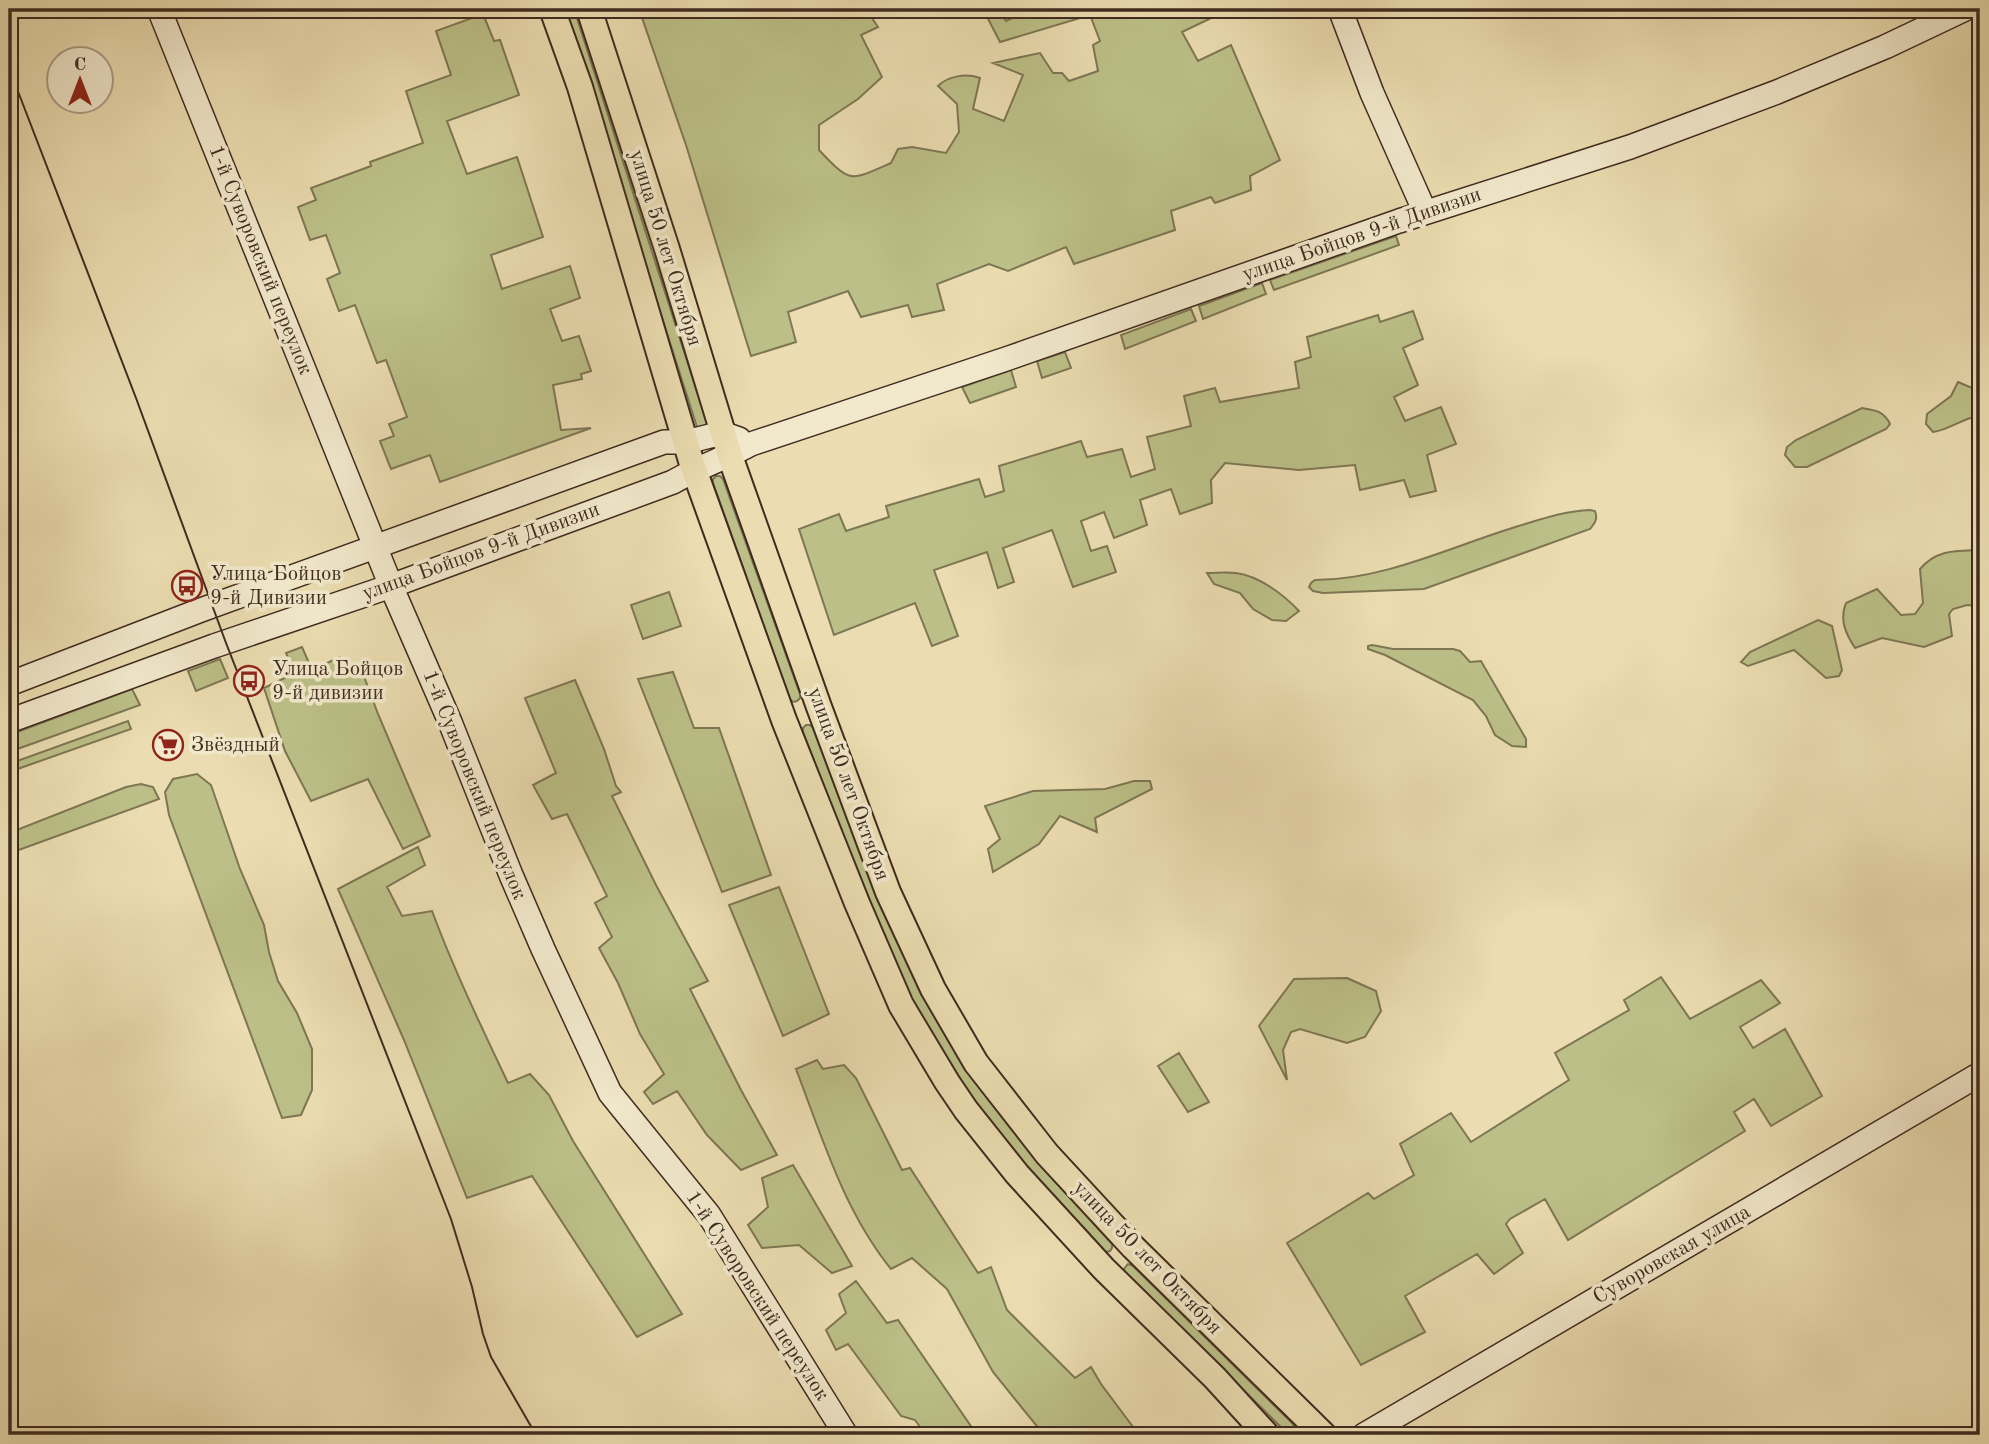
<svg xmlns="http://www.w3.org/2000/svg" width="1989" height="1444" font-family="'Old Standard TT',serif">
<style>
.green{fill:#bcc088;stroke:#7e7654;stroke-width:2}
.lines{fill:none;stroke-linecap:round;stroke-linejoin:round}
.secondary-casing{stroke:#402b20;stroke-width:26}
.primary-casing{stroke:#402b20;stroke-width:28}
.secondary{stroke:#f2e9cc;stroke-width:23}
.primary{stroke:#ebddb1;stroke-width:24}
.tram{stroke:#402b20;stroke-width:2}
.labels{text-anchor:middle;dominant-baseline:central;stroke-width:7;stroke-linejoin:round;paint-order:stroke}
.street-label{font-size:21px;fill:#402b20;stroke:#f2e9cc}
.poi-label{font-size:21px;fill:#402b20;stroke:#f2e9cc;text-anchor:start}
</style>
<rect width="100%" height="100%" fill="#ebddb1"/>
<filter id="stains"><feTurbulence type="fractalNoise" baseFrequency=".00286" numOctaves="4"/><feColorMatrix values="0 0 0 0 .2 0 0 0 0 .09 0 0 0 0 .02 0 0 0 .5 -.17"/></filter>
<radialGradient id="worn" r=".72"><stop offset=".6" stop-color="#630" stop-opacity="0"/><stop offset="1" stop-color="#630" stop-opacity=".3"/></radialGradient>
<path class="green" d="M563 9H574L707 423V428L700 430 697 427Z
M639 9H866L878 27 861 35 882 77 858 99 819 125V150C851 184 850 181 891 163L898 149 912 147 946 153 959 132 957 104 938 86C948 76 966 73 980 78L973 109 1004 121 1023 75 993 63 1040 53 1053 73H1062L1069 81 1098 71 1093 45 1100 41 1090 15 1000 42 983 9H997L1006 21 1023 13 1022 9H1230L1182 32 1198 61 1231 45 1280 160 1250 176 1251 190 1215 203 1211 197 1171 211 1175 230 1074 264 1066 247 1008 271 989 264 937 284 944 310 912 317 908 305 861 317 848 291 788 312 796 342 751 356 686 145Z
M483 14 494 41 500 40 519 95 447 121 467 174 517 157 543 237 491 255 502 289 570 266 580 298 550 309 562 341 579 336 591 371 581 374 582 379 553 385 561 430 591 428 440 482 430 455 391 469 380 441 394 436 389 424 407 417 386 360 377 363 355 305 339 311 327 279 340 273 326 235 310 240 298 207 316 200 311 188 371 166 370 162 423 143 406 91 451 75 436 31Z
M1396 236 1399 245 1274 290 1270 280Z
M1262 283 1266 294 1203 319 1199 306Z
M1191 309 1196 321 1125 349 1121 335Z
M1413 311 1423 339 1403 348 1418 385 1394 397 1405 421 1441 407 1456 444 1427 455 1436 491 1410 497 1404 480 1360 490 1355 465 1299 470 1225 463 1211 480 1212 503 1180 514 1171 489 1140 500 1147 525 1114 538 1104 512 1081 521 1091 551 1107 546 1116 572 1073 587 1052 530 1003 548 1014 582 998 588 987 552 934 570 958 636 932 646 915 603 834 635 799 529 839 514 846 531 889 517 886 506 979 479 985 497 1004 491 999 466 1081 441 1087 457 1122 449 1131 477 1155 469 1147 437 1191 426 1184 396 1215 388 1220 402 1299 388 1295 362 1311 357 1307 337 1378 315 1380 322Z
M1065 352 1071 368 1042 378 1037 361Z
M1011 370 1016 387 970 403 962 387Z
M1958 382 1972 388 1980 386V412L1978 416C1961 419 1949 430 1933 432L1926 424 1927 414 1951 396Z
M1862 408C1875 410 1884 411 1890 424L1886 429 1807 467H1795L1785 455 1787 447 1796 440Z
M716 476H720L723 479 800 694V698L797 701 793 702 790 699 713 483V479Z
M1590 510 1595 511C1598 519 1595 523 1590 529L1424 589 1323 593 1313 591 1309 587 1311 583 1315 580C1386 580 1454 545 1522 525 1545 518 1566 511 1590 510Z
M1980 550V606L1967 605 1953 609 1949 614 1952 636 1924 647 1882 638 1855 648C1846 634 1839 620 1846 603L1877 589 1901 615 1915 614 1923 603 1920 569C1937 549 1956 551 1980 550Z
M1207 573C1216 573 1227 572 1236 573 1259 576 1283 594 1299 611L1286 621 1272 620 1253 609 1240 593 1214 584Z
M669 592 681 626 643 639 631 605Z
M1818 620 1832 626 1842 670 1839 676 1826 678 1794 650 1748 666 1741 662 1750 652Z
M1372 645 1393 649H1453L1460 651 1470 662 1481 661 1526 739V747L1512 746 1495 735 1486 716 1473 700 1385 655 1368 649V646Z
M302 647 312 670 340 657 349 673 362 671 378 714 430 836 403 849 368 779 311 801 285 751 264 688 295 673 286 653Z
M220 659 228 678 196 691 188 671Z
M673 672 694 728H719L771 875 722 892 638 679Z
M575 680 604 749 616 786 621 792 612 796 656 885 708 981 690 989 741 1090 777 1155 741 1170 707 1135 677 1091 653 1104 644 1092 664 1074 640 1034 618 983 599 948 612 937 595 903 607 896 567 814 552 819 533 785 556 773 525 698Z
M132 689 140 705 9 752V735Z
M128 721 131 729 9 772V764Z
M806 725H810L813 728 877 896 952 1045 985 1095 1035 1159 1112 1244V1248L1110 1251 1106 1252 1103 1249 1027 1167 976 1102 942 1051 912 1000 867 897 803 732V728Z
M197 774 211 785 240 869 264 925 269 952 278 981 297 1013 312 1049V1090L301 1115 282 1118 169 815 165 792 173 779Z
M1134 781H1150L1152 789 1095 818 1097 832 1060 816 1039 844 993 872 988 849 1000 839 985 806 1033 791 1105 789Z
M141 784 153 787 159 799 16 851 9 833 126 787Z
M418 847 425 865 387 887 402 916 432 911C454 970 481 1026 508 1083L530 1074 549 1095 573 1141 682 1314 637 1337 532 1176 467 1198 404 1040 338 889Z
M779 887 829 1014 783 1036 729 905Z
M1661 977 1690 1019 1761 980 1780 1003 1740 1027 1753 1048 1785 1029 1822 1096 1771 1126 1754 1099 1734 1112 1745 1131 1568 1240 1545 1199 1510 1219 1506 1224 1523 1253 1494 1274 1477 1254 1405 1296 1425 1332 1361 1365 1287 1243 1368 1193 1374 1199 1414 1175 1400 1144 1451 1113 1471 1142 1569 1080 1555 1053 1629 1010 1624 1000Z
M1347 978 1376 991 1381 1011 1365 1037 1347 1043 1300 1029 1291 1032 1283 1050 1287 1080 1259 1026 1294 979Z
M1179 1053 1209 1102 1188 1112 1158 1066Z
M817 1060 823 1069 844 1065 856 1078 902 1170 910 1168 978 1273 991 1267 1007 1310 1075 1378 1091 1367 1101 1384 1139 1435H1044L993 1372 947 1289 912 1258 891 1269C844 1211 822 1137 796 1069Z
M793 1165 852 1266 832 1273 799 1245 762 1248 748 1225 768 1207 762 1178Z
M1128 1264 1133 1266 1291 1422 1299 1431 1300 1435H1289L1125 1273 1124 1269Z
M856 1281 887 1323 898 1320 977 1435H926L915 1420 901 1416 848 1344 836 1350 826 1330 846 1313 839 1294Z"/>
<g class="lines">
<g class="secondary-casing">
<path id="secondary" d="M159 9 391 586 450 722 511 875 543 949 610 1093 709 1215 846 1435
M1340 9 1372 93 1425 212
M9 684 201 610 664 442H686L722 433 739 439
M9 721 214 646 391 586 673 482C699 467 726 458 751 444L1009 358 1399 221 1630 147 1777 92 1885 47 1965 9
M1364 1435 1980 1074"/>
</g>
<g class="primary-casing">
<path id="primary" d="M552 9 580 87 692 464 784 720 857 903 901 1005 947 1082 966 1110 1017 1174 1104 1269 1215 1378 1267 1435
M589 9 667 249 730 456 819 707 888 892 933 989 976 1063 1047 1154 1133 1247 1324 1435"/>
</g>
<use href="#secondary" class="secondary"/>
<use href="#primary" class="primary"/>
<path class="tram" d="M9 68 136 398 226 643 451 1219 472 1287 483 1334 491 1357 536 1435"/>
</g>
<defs>
<g id="bus-ring" transform="scale(1.575)"><circle r="9.5" fill="#f2e9cc" stroke="#8f2418" stroke-width="1.5"/><path d="M-5-6H5V4H4V6H2V4H-2V6H-4V4H-5ZM-3.5-4V0h7V-4ZM-3.5 1.2v1.5H-2V1.2ZM2 1.2v1.5H3.5V1.2Z" fill="#8f2418"/></g>
<g id="supermarket-ring" transform="scale(1.575)"><circle r="9.5" fill="#f2e9cc" stroke="#8f2418" stroke-width="1.5"/><path d="M-6-5.5h2.5l.6 2H6L4.5 2H-2.5L-4.4-4H-6ZM-1.5 3.2a1.3 1.3 0 1 0 .1 0ZM3 3.2a1.3 1.3 0 1 0 .1 0Z" fill="#8f2418"/></g>
</defs>
<g fill-rule="evenodd">
<use href="#bus-ring" x="187" y="586"/>
<use href="#bus-ring" x="249" y="681"/>
<use href="#supermarket-ring" x="168" y="745"/>
</g>
<g class="labels">
<g class="street-label">
<text transform="translate(1362 235) rotate(-19)">улица Бойцов 9-й Дивизии</text>
<text transform="translate(665 248) rotate(73)">улица 50 лет Октября</text>
<text transform="translate(260 260) rotate(68)">1-й Суворовский переулок</text>
<text transform="translate(481 552) rotate(-20)">улица Бойцов 9-й Дивизии</text>
<text transform="translate(848 784) rotate(70)">улица 50 лет Октября</text>
<text transform="translate(474 785) rotate(68)">1-й Суворовский переулок</text>
<text transform="translate(1672 1255) rotate(-30)">Суворовская улица</text>
<text transform="translate(1147 1258) rotate(46)">улица 50 лет Октября</text>
<text transform="translate(757 1296) rotate(57)">1-й Суворовский переулок</text>
</g>
<g class="poi-label">
<text x="210" y="574">Улица Бойцов<tspan x="210" dy="24">9-й Дивизии</tspan></text>
<text x="272" y="669">Улица Бойцов<tspan x="272" dy="24">9-й дивизии</tspan></text>
<text x="191" y="745">Звёздный</text>
</g>
</g>
<rect width="1989" height="1444" fill="none" stroke="#ebddb1" stroke-width="35"/>
<rect x="10" y="10" width="1968" height="1423" fill="none" stroke="#402b20" stroke-width="3.5"/>
<rect x="18" y="18" width="1954" height="1409" fill="none" stroke="#402b20" stroke-width="2"/>
<g transform="translate(80 80)"><circle r="33" fill="#f2e9cc" stroke="#ab9d87" stroke-width="2"/>
<path d="M0-5L12 26L0 18L-12 26Z" fill="#8f2418"/>
<text y="-10" font-size="19" font-weight="bold" text-anchor="middle" fill="#402b20">С</text>
</g>
<rect width="100%" height="100%" filter="url(#stains)"/>
<rect width="100%" height="100%" fill="url(#worn)"/>
</svg>
